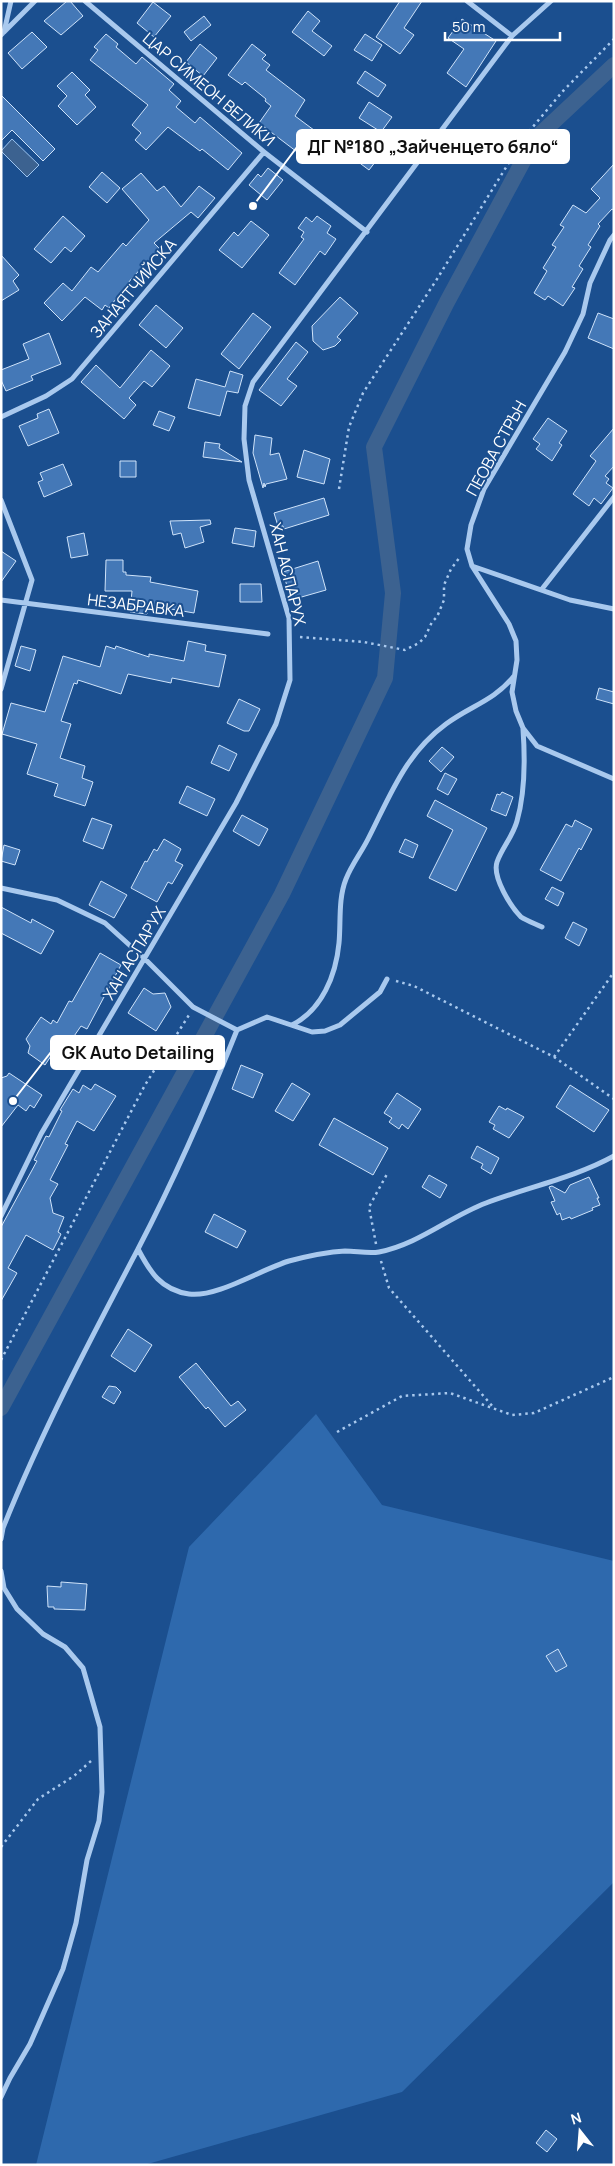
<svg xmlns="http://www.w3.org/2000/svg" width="615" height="2166" font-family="Manrope,sans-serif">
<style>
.green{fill:#2e69ad}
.water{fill:#3c6290;stroke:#9cc4f0}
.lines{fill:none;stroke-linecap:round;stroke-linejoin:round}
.canal{stroke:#3c6290;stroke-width:16}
.building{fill:#4478b7;stroke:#cfe3fa}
.path{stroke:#a9c9ee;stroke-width:2.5;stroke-dasharray:2.5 4;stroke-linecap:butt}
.street{stroke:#a9c9ee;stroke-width:5}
.labels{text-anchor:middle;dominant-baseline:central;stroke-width:4;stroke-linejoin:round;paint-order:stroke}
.street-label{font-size:16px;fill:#fff;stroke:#1b4f8f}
.leader{fill:none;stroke:#fff;stroke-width:2}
.callout-dot{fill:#fff;stroke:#1b4f8f;stroke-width:2}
.callout{fill:#fff;stroke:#fff;stroke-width:2}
.callout-label{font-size:18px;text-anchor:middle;font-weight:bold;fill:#111}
</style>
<rect width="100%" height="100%" fill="#1b4f8f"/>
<path class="green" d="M316 1414 382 1505 614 1561V1882L402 2092 144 2165H36L189 1547Z"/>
<path class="water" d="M12 139 39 165 27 177 1 151Z"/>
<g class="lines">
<path class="canal" d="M1 1408 282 894 385 678 393 593 374 447 447 302 535 139 614 65"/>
</g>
<path class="building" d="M67 1H70L83 16 61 35 44 21Z
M400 1H422L404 28 414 35 400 54 376 37Z
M153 2 171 16 154 37 137 23Z
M308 11 320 21 312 31 332 46 324 56 292 32Z
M204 16 211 25 191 41 184 32Z
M462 19 496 41 466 87 447 73 464 49 448 38Z
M32 32 47 47 22 69 8 53Z
M106 34 118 44 116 47 136 64 142 57 174 84 169 90 181 101 176 107 195 123 200 117 242 153 228 170 202 149 200 151 168 127 146 150 135 140 141 133 132 125 148 105 90 60 98 50 94 47Z
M365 34 382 45 372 61 354 50Z
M200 44 217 58 203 76 186 62Z
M252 44 266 55 262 59 270 65 266 70 305 100 295 116 322 136 305 158 259 123 271 106 265 101 266 99 245 82 242 85 228 75Z
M365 71 386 85 378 97 357 83Z
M72 72 90 90 85 95 96 107 77 125 58 106 67 96 57 86Z
M1 95 55 149 43 161 12 130 1 141Z
M369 102 392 117 381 132 359 118Z
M372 133 389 144 369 170 353 158Z
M614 164V210L612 209 598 224 600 226 588 245 591 247 579 266 583 269 572 287 575 288 563 306 548 296 545 300 534 293 547 271 543 268 556 247 552 245 564 227 560 225 573 205 586 213 600 198 591 189Z
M268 168 283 180 267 200 249 185 258 174 261 177Z
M102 172 120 188 107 203 89 187Z
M141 173 157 191 164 186 181 207 199 186 215 198 198 218 191 212 154 243 160 249 132 278 109 308 105 305 102 310 85 297 62 321 44 303 63 283 72 291 91 267 98 272 123 243 126 246 149 220 122 189Z
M63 216 85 236 71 252 65 247 51 263 34 249Z
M317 216 331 226 327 233 336 239 325 255 320 251 295 285 279 273 304 239 301 237 304 232 298 228 306 217 312 222Z
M251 221 269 235 242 268 219 250 234 232 238 236Z
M1 255 19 275 13 281 19 290 1 301Z
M340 297 358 313 337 337 341 340 335 346 323 350 313 341 312 326Z
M156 305 183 328 166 348 139 325Z
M253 313 271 327 239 369 221 354Z
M598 313 614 319V349L588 338Z
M49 333 61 364 31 376 33 380 6 391 1 380V370L29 359 23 344Z
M296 342 308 352 287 379 297 386 281 406 259 390Z
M151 350 170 366 152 387 144 381 129 398 136 405 124 419 81 382 96 365 120 388Z
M230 371 243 375 238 393 227 391 220 416 188 408 196 379 225 387Z
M49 409 59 433 28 446 19 426 38 418 37 414Z
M159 411 175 417 169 431 153 425Z
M548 418 567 431 559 443 562 445 552 461 536 449 540 444 533 439Z
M614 428V466L605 476 609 479 606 483 613 488 601 504 594 498 589 506 573 494 596 461 590 456Z
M255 435 272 438 270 455 279 453 287 479 266 484 265 487 264 483 263 488 253 453Z
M205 442 220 444 219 448 242 462 203 457Z
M304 450 330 459 324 484 297 477Z
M120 461H136V477H120Z
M63 464 72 485 44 497 38 482 43 480 40 473Z
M324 498 329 515 284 529 283 526H278L274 513Z
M210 520 211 524 200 527 204 542 185 548 181 533 173 535 170 521Z
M235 528 256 531 254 547 232 543Z
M84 533 88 555 71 558 67 537Z
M1 551 16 561 1 582Z
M106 560H123V572H126V575L151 577 150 582 198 591 194 613 148 605 147 614 130 612 132 591H105Z
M318 561 326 590 291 600 283 572Z
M240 584H261L262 602H240Z
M188 641 206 645 205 651 226 655 219 687 172 678 171 683 128 674 121 694 78 680 77 684 74 683 61 721 71 724 60 758 85 766 82 778 93 782 85 806 54 796 58 784 27 774 37 744 2 734 11 703 45 712 63 656 100 667 106 646 115 649 116 646 149 657V654L184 661Z
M21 646 36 650 30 671 15 666Z
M599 688 614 692V704L596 699Z
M239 699 260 709 249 731H244L227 723Z
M219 745 237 754 229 771 211 763Z
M442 747 454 757 441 772 429 761Z
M445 773 457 779 448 795 437 789Z
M187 786 215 799 207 816 179 803Z
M502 792 513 797 506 816 491 810 497 794 500 795Z
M435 800 487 828 456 891 429 878 453 830 427 816Z
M242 815 268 829 259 846 233 831Z
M92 818 112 825 103 849 83 841Z
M575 820 592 829 581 850 579 848 561 881 540 870 566 824 572 827Z
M164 839 181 849 175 861 183 865 172 884 168 882 157 902 131 888 145 861 147 862 154 849 157 851Z
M405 839 418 845 413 858 399 852Z
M4 845 20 850 15 865 1 861Z
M101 881 127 895 114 918 89 905Z
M552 887 564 893 558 906 545 899Z
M1 907 31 923 32 919 54 931 41 954 1 933Z
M573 922 587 929 579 946 565 938Z
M100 953 121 965 87 1029 81 1026 57 1061 51 1056 45 1065 28 1053 30 1046 26 1039 41 1017 51 1024 53 1020 57 1023 69 1001 72 1002Z
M144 988 153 994 165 993 171 1007 156 1031 128 1013Z
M241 1065 263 1074 253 1098 232 1089Z
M9 1073 42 1095 34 1108 30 1105 26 1111 18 1105 1 1127V1078L7 1076Z
M292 1083 310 1094 293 1121 275 1111Z
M95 1084 116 1096 94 1131 77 1121 65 1144 68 1145 50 1180 58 1184 50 1198 53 1213 64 1217 58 1232 61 1234 53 1250 26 1235 8 1268 17 1273 1 1301V1227L37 1161 34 1160 46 1136 49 1137 62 1111 60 1110 73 1089 79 1093 83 1085 91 1090Z
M570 1085 609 1110 594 1132 556 1107Z
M397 1093 421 1109 408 1129 402 1124 399 1129 389 1122 392 1118 384 1113Z
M499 1106 506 1110 507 1108 524 1117 509 1138 493 1129 495 1125 489 1122Z
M334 1118 388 1148 373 1175 319 1145Z
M477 1146 499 1158 491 1174 481 1168 483 1164 471 1158Z
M429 1175 447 1185 440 1198 422 1187Z
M589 1177 599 1198H597L600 1205 592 1208 593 1210 571 1219 570 1217 562 1220 560 1213 557 1215 551 1202 555 1201 549 1187 552 1186 565 1193 570 1185Z
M214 1214 246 1231 237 1248 205 1232Z
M128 1329 152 1345 135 1372 111 1356Z
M196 1363 231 1406 238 1401 246 1410 225 1427 208 1407 206 1409 179 1377Z
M109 1386 116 1387 121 1392 114 1404 102 1397Z
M61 1582 87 1584 85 1610 54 1609V1607H48L47 1586 61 1587Z
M558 1649 567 1666 556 1672 546 1656Z
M546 2130 557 2139 547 2152 536 2143Z"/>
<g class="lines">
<path class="path" d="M339 489 349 427 363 393 437 279 526 135 563 91 614 39
M300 637 364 642 405 650 419 643 425 637 432 622 437 617 444 600V585L451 569 460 557
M396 981 414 986 554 1057 614 1099
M554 1057 614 972
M376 1244 369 1207 387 1174
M381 1261 389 1288 494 1408
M1 1360 145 1085 189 1015
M337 1432 402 1396 450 1393 512 1415 534 1413 614 1377
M1 1847 38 1799 74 1776 91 1761"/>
<path class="street" d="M85 1 264 152 367 232
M467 1 512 36
M4 32 11 1
M1 35 35 1
M614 235 610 240 590 283 583 314 565 352 484 489 471 525 467 549 472 566 509 624 516 641 517 660 512 692 516 711 523 728 537 746 614 779
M1 417 46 396 72 379 264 152
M1 500 32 580 1 689
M472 566 570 600 614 609
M542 589 614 497
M1 600 268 634
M523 729C525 757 525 793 517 821 513 836 502 848 497 862 492 877 511 907 521 917 527 921 536 924 542 927
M1 888 57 900 105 923 145 959 193 1007 237 1030
M387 979 380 992 340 1025 325 1031 312 1032 267 1017 237 1030C207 1105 175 1178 138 1249 150 1272 161 1290 189 1294 216 1298 262 1269 289 1261 308 1256 326 1252 345 1251 356 1251 369 1254 379 1252 419 1244 449 1217 486 1203 528 1187 574 1178 614 1156
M292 1025C322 1010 336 975 339 943 341 922 338 899 346 879 352 864 361 853 368 839 390 796 405 754 446 724 470 706 494 701 514 676
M1 1216 41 1134 236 803 276 724 290 680 289 618 249 480 244 439 245 406 253 382 512 36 551 1
M1 1539 3 1528C42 1431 89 1342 138 1249
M1 1571 4 1588 17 1609 43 1634 65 1647 83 1668 100 1727 102 1792 99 1821 87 1860 76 1923 63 1969 30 2044 10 2078 1 2097"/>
</g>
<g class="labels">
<g class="street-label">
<text transform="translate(209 89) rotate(40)">ЦАР СИМЕОН ВЕЛИКИ</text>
<text transform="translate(133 288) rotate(-50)">ЗАНАЯТЧИЙСКА</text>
<text transform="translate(496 448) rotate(-61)">ПЕОВА СТРЪН</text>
<text transform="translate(288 574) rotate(76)">ХАН АСПАРУХ</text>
<text transform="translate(136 605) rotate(7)">НЕЗАБРАВКА</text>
<text transform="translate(134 953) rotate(-59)">ХАН АСПАРУХ</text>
</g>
</g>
<path class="leader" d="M253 206L297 147M13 1101L51 1052"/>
<g class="callout-dot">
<circle cx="253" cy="206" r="5"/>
<circle cx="13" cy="1101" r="5"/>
</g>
<g class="callout">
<rect x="297" y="130" width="272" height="33" rx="5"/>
<rect x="51" y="1036" width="173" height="33" rx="5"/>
</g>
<g class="callout-label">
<text x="433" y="153">ДГ №180 „Зайченцето бяло“</text>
<text x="138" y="1059">GK Auto Detailing</text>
</g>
<rect width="615" height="2166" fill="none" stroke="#ffffff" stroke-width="5"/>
<g transform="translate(580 2131) rotate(343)" stroke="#1b4f8f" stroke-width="4" paint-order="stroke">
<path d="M0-4L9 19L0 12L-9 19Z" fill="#ffffff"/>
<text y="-8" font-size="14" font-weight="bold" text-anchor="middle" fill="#ffffff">N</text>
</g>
<path d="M445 32v8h115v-8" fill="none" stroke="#ffffff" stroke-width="2.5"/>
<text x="452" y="32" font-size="15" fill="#ffffff" stroke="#1b4f8f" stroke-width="4" paint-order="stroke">50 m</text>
</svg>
